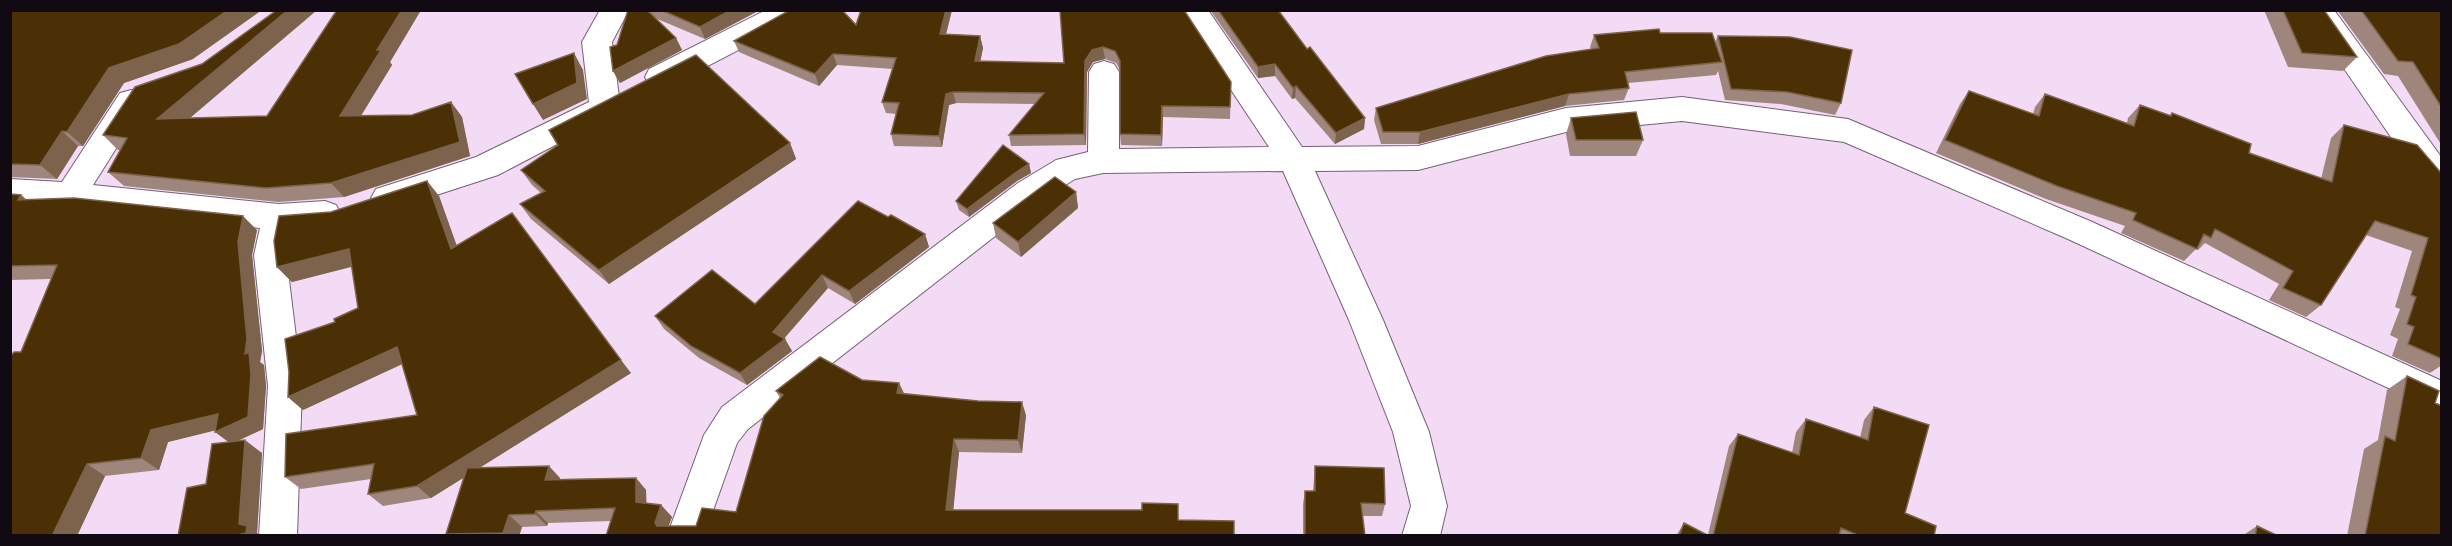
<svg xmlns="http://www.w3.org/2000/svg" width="2452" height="546" font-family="Commissioner,sans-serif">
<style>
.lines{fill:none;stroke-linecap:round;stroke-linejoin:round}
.street-casing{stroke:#746076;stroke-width:2}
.street{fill:#fff;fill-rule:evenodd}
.wall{fill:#9e867c}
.shaded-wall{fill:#7d634c}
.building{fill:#4a3004;stroke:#7d634c;stroke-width:1.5}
</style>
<rect width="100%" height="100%" fill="#f3dbf5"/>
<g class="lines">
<g class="street-casing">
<path id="street" d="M600 10H629L612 42 620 105 616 113 604 116 601 121 498 175 387 211 376 207 371 198 376 189 476 157 589 102 582 42Z
M766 10H806L802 17 671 85 660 88 649 85 645 77 649 69Z
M1178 10H1208L1302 147 1418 146 1566 108 1682 97 1848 119 2090 221 2442 381V413L2068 239 1844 142 1682 121 1566 132 1418 170 1315 171 1383 320 1429 432 1447 506 1440 536H1402L1411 506 1393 432 1349 320 1283 171 1103 173 1075 179 1040 201 748 429 737 443 704 536H667L704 435 722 407 1018 183 1056 160 1088 152 1089 72 1094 64 1104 61 1114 64 1119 72V149L1269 147Z
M2304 10H2334L2442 158V192L2431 189 2410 165Z
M131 90 142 93 146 101 93 185 279 204 325 201 336 205 341 214 336 223 325 227 292 229 286 255 302 386 297 536H259L268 386 254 255 260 228 70 208 10 205V179L62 182 120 93Z"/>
</g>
<use href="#street" class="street"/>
</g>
<path class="wall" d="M10 10 193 59 124 83 83 146H78L57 179 10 177Z
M317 10 190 118 267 116 337 10H421L390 62 392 65 361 116 412 115 451 102 462 117 470 156 344 197 279 202 124 186 108 172 120 150H118L103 135 202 64Z
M628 10H760L705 39 655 18 676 38 682 50 620 83 613 71 617 45Z
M861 10H952L946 34 980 36 983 48 980 62 1064 63 1060 10 1231 82 1230 119 1163 117 1162 146 1121 145 1120 134V70L1116 63 1105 59 1093 62 1087 72 1086 145 1011 146 1009 135 1035 104 956 103 949 105 942 147 894 146 891 134 896 114 886 113 882 102 893 69 837 65 819 86 739 52 734 41 856 25Z
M1210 10H1278L1307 49 1365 118 1364 129 1335 144 1295 98 1292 99 1275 76 1258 78Z
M2264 10H2324L2357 57 2343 71 2288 67Z
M2337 10H2442V146L2398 76 2384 74Z
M1660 33 1715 42 1718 36 1841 103 1835 115 1781 104 1725 100 1718 71 1716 75 1628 83 1629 88 1624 100 1565 106 1418 144H1381L1374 120 1376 108 1591 49 1590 47 1594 35Z
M1969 91 2033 114 2035 107 2045 94 2127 123 2128 118 2140 105 2170 115 2172 113 2249 153 2321 179 2331 138 2344 125 2442 174V365L2430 373 2392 356 2398 339 2390 335 2400 309 2395 307 2412 251 2366 235 2321 305 2306 317 2269 300 2279 284 2205 243 2198 250 2196 249 2184 261 2121 233 2125 226 2046 199 1936 153 1960 104Z
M1571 118 1643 140 1636 156H1570L1566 134Z
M790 143 796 159 609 284 531 219 520 204 541 193 532 185 521 170Z
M1029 164 1031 173 1017 181 969 217 959 210 956 201Z
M427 181 439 196 457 246 631 373 481 467 560 478V479L636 478 646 490V503L661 505 672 517 668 526H696L736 512 780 398 776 391 862 380 899 383 904 393 1026 415 1022 453 959 452 953 510 1179 520 606 536 611 521 548 523 547 526 522 527 519 536H447L446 534 463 478 431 498 383 506 368 494 371 479 301 489 285 477 417 415 402 364 303 410 288 397 335 322 358 308 352 266 292 282 277 267 331 212Z
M1076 192 1078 208 1021 257 996 238 993 223Z
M10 194 28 200 257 230 252 255 262 351 260 362 264 365 266 386 263 429 237 441 262 453 257 533 261 536H178L229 442 215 430 168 442 159 470 105 476 77 536 21 352 51 279 10 280Z
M888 217 925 234 929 247 855 304 828 288 784 338 792 351 747 385 699 358 664 329 655 316 755 304Z
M2407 376 2435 403 2442 536H2347L2364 449 2378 440 2387 390Z
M1874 407 1905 513 1934 536H1676L1684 523 1708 535 1729 446 1738 434 1792 453 1796 432 1806 419 1860 438 1864 420Z
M1315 466 1385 504 1382 516H1362L1365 536H1303V504L1305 491H1313Z
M2257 526 2278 536H2242Z"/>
<path class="shaded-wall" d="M228 10H262L193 59 124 83 83 146 67 132 109 68Z
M288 10H317L171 134 157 119Z
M402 10H421L390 62 392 65 352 130 340 116 377 50Z
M731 10H760L705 39 700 27Z
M946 10H952L943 46 940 34Z
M980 36 983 48 978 73 975 61Z
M676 38 682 50 620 83 613 71Z
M1103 47 1105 59 1093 62 1087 72 1086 145 1084 134 1085 61 1092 50Z
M574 53 583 70 587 99 543 120 533 104Z
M833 54 837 65 819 86 815 74Z
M1275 64V76L1258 78V67Z
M1296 86 1295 98 1292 99 1293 88Z
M953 92 956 103 949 105 942 147 939 136 946 94Z
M1569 94 1565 106 1418 144 1420 132Z
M451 102 462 117 470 156 344 197 331 183Z
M1162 106 1163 117 1162 146 1161 135Z
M1365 118 1364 129 1335 144 1336 133Z
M62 131 78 146 57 179 40 165Z
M790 143 796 159 609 284 599 270Z
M1029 164 1031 173 1017 181 969 217 967 209 1015 173Z
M427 181 439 196 463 264 451 249Z
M1076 192 1078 208 1021 257 1018 242Z
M21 195 38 209 18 200Z
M243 216 257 230 252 255 262 351 260 362 264 365 266 386 263 429 231 444 215 432 221 429 168 442 159 470 141 458 151 430 245 354 238 242Z
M925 234 929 247 855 304 849 291Z
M349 249 363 264 292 282 277 267Z
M822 275 828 288 782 341 785 339 792 351 747 385 740 373 773 332Z
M397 347 411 360 303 410 288 397Z
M621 360 631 373 431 498 417 486Z
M899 383 905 396 897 393Z
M1022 402 1026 415 1022 453 1018 440Z
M954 439 959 452 952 523 946 510Z
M245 440 262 453 257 533 261 536H234L239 524Z
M87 464 105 476 77 536H52Z
M549 466 560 478 557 492 545 480Z
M636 478 646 490 647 515 636 502Z
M661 505 672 517 665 536 655 523Z
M536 511 548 523 547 526 535 514Z
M509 515 522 527 519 536H507L503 533Z"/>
<path class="building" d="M10 10H228L179 44 109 68 67 132 62 131 40 165 10 164Z
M277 10H288L157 119 267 116 337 10H402L377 50H381L340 116 412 115 451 102 460 142 331 183 266 188 108 172 127 138 103 135 135 87 202 64Z
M628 10H647L676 38 613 71 610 47 617 45Z
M661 10H731L700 27Z
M790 10H842L856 25 861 10H946L940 34 980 36 975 61 1064 63 1060 10H1184L1231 82 1230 107 1162 106 1161 135 1120 134V61L1115 51 1103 47 1092 50 1085 61 1084 134 1009 135 1044 93 953 92 946 94 939 136 891 134 899 103 882 102 896 58 833 54 815 74 734 41Z
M1218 10H1278L1307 49 1310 47 1365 118 1336 133 1296 86 1293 88 1275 64 1258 67Z
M2283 10H2324L2357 57 2302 53Z
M2361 10H2442V108L2413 62 2398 61Z
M1659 29 1660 33H1712L1722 62 1625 72 1629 88 1569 94 1420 132H1383L1376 108 1546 56 1599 48 1594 35Z
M1718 36 1790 37 1852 50 1841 103 1787 92 1731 89Z
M574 53 577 83 533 104 515 74Z
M696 55 790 143 599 270 520 204 545 191 521 170 558 145 549 130Z
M1969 91 2039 116 2045 94 2134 126 2140 105 2171 116 2172 113 2251 144 2249 153 2332 182 2344 125 2417 145 2442 174V359L2408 344 2414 327 2407 324 2416 297 2411 295 2428 238 2375 221 2321 305 2283 288 2293 271 2215 229 2211 238 2204 234 2197 249 2133 220 2136 213 2057 186 1945 140Z
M1636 112 1643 140H1576L1571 118Z
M1003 145 1029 164 1015 173 967 209 956 201Z
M1055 177 1076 192 1018 242 993 223Z
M427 181 451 249 512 213 621 360 417 486 368 494 374 464 285 477 286 434 417 415 397 347 288 397 289 372 285 339 335 322 334 319 358 308 349 249 277 267 274 241 279 216 331 212Z
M10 194 21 195 18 200 74 198 243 216 238 242 247 339 245 354 249 352 251 374 248 417 215 432 218 414 151 430 141 458 87 464 52 536H10V357L14 352H21L57 265 10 266Z
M858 201 888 217 891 215 925 234 849 291 822 275 773 332 785 339 740 373 691 346 655 316 712 270 755 304Z
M820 357 862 380 899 383 897 393 978 401 1022 402 1018 440 954 439 946 510H1142V503L1178 504V520L1234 521V536H606L615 508 536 511 535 514 509 515 503 533 446 534 467 468 549 466 545 480 636 478V502L661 505 655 523 657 526H696L702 508 736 512 764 416 783 395 776 391Z
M2407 376 2439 391 2435 403 2442 406V536H2365L2385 436 2395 441Z
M1874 407 1929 425 1905 513 1936 526 1934 536H1860L1841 528 1839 536H1713L1738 434 1799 455 1806 419 1868 440Z
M245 440 239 524 247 526 246 533 234 536H178L187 488 206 484 212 444Z
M1315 466 1384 468 1385 504 1361 503 1365 536H1305V491H1315Z
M1684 523 1709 536H1679Z
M2257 526 2278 536H2255Z"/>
<rect width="2452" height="546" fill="none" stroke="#120a12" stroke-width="24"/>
</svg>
